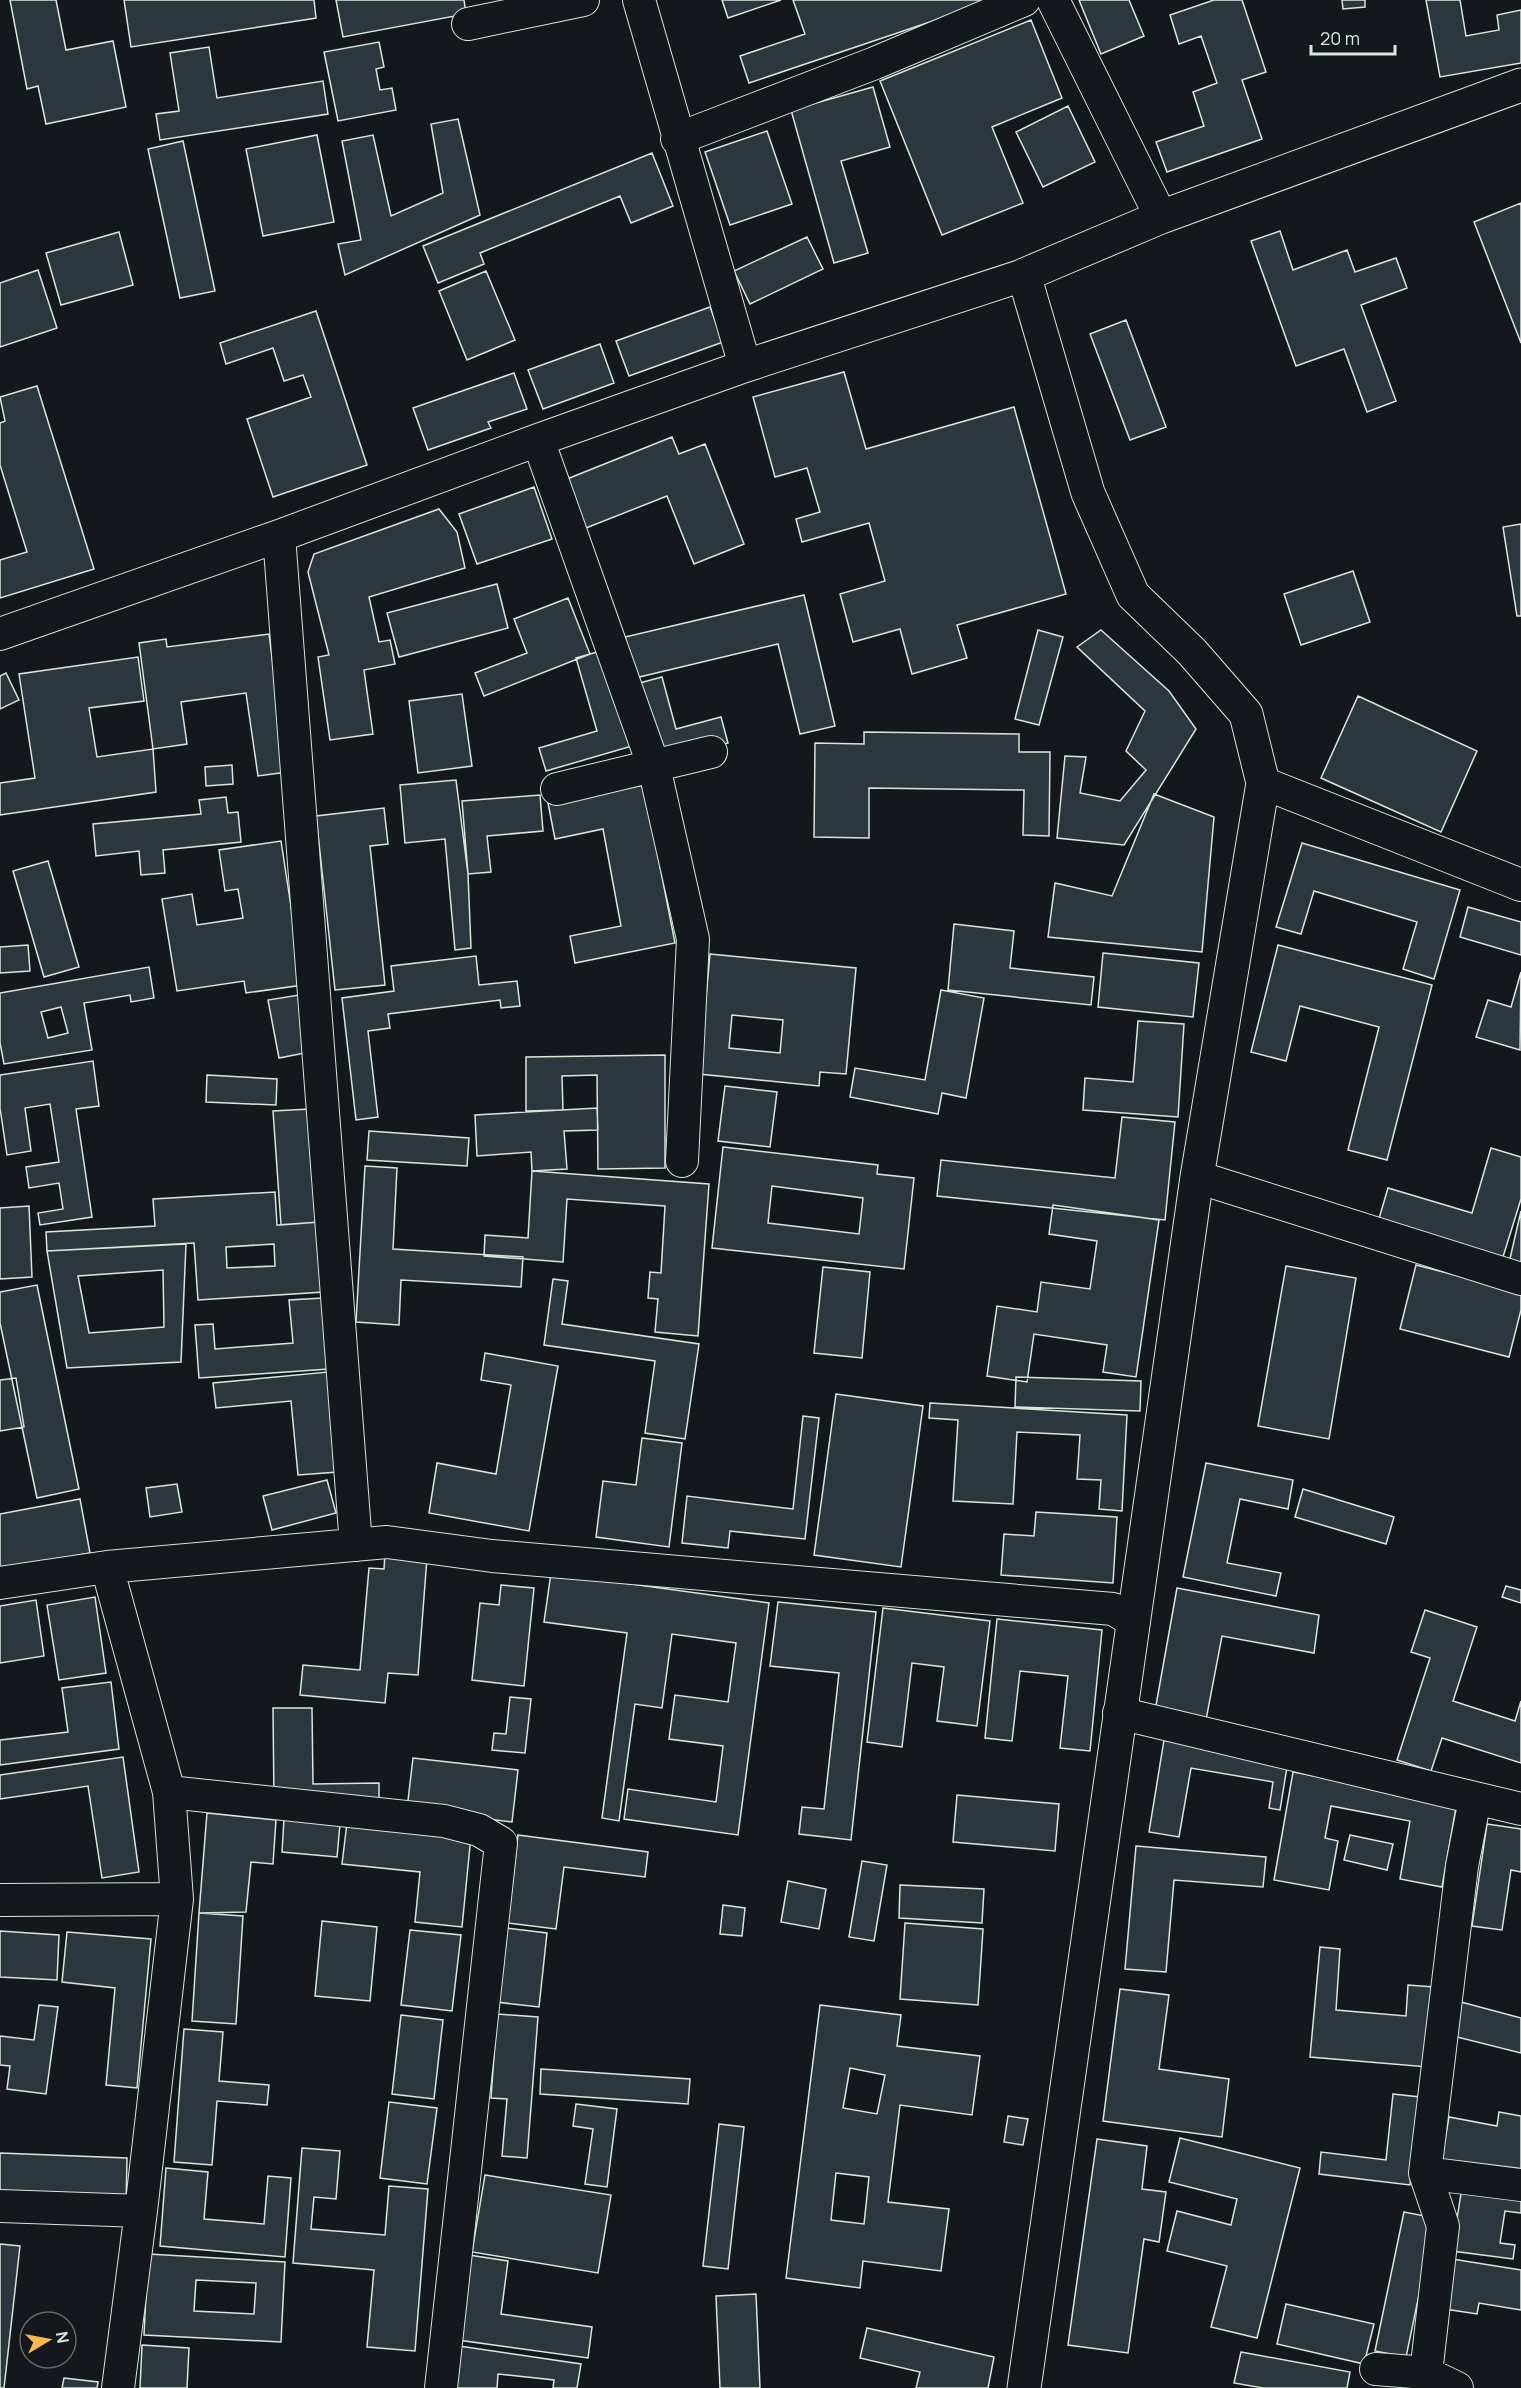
<svg xmlns="http://www.w3.org/2000/svg" width="1521" height="2388" font-family="Manrope,sans-serif">
<style>
.building{fill:#2c363c;stroke:#d8e6dc;stroke-width:1.5;fill-rule:evenodd}
.lines{fill:none;stroke-linecap:round;stroke-linejoin:round}
.minor-casing{stroke:#d8e6dc;stroke-width:34}
.major-casing{stroke:#d8e6dc;stroke-width:35}
.minor{stroke:#14181c;stroke-width:32}
.major{stroke:#14181c;stroke-width:33}
</style>
<rect width="100%" height="100%" fill="#14181c"/>
<path class="building" d="M10 0H56L66 50 113 41 126 107 46 124 38 86 27 89Z
M124 0H314L316 18 131 47Z
M336 0H464L466 14 343 37Z
M722 0H781L728 18Z
M793 0H995L749 83 740 56 805 34Z
M1079 0H1129L1144 36 1101 54Z
M1214 0H1242L1266 72 1242 80 1262 139 1167 172 1156 142 1204 126 1193 92 1217 83 1201 36 1179 44 1170 15Z
M1342 0H1365V7L1343 9Z
M1426 0H1460L1466 36 1499 30 1497 15 1521 10V63L1440 77Z
M1031 20 1062 98 992 127 1023 203 942 235 880 81Z
M379 42 384 67 376 69 380 90 392 88 396 110 338 121 324 52Z
M209 47 217 98 323 81 328 114 160 140 156 114 179 111 170 53Z
M873 87 890 147 841 161 868 253 834 263 791 110Z
M1068 106 1095 162 1043 187 1016 132Z
M458 119 480 215 345 275 338 244 361 240 342 141 373 135 391 216 443 193 431 124Z
M767 131 792 204 730 225 705 152Z
M317 135 334 222 263 236 246 149Z
M183 141 215 291 180 298 148 149Z
M652 153 673 206 631 223 620 196 480 253 484 264 438 283 423 246Z
M1521 203V343L1474 222Z
M1280 231 1293 270 1347 250 1355 272 1396 258 1407 288 1361 305 1396 401 1367 412 1344 349 1296 366 1251 241Z
M119 232 133 285 61 305 46 253Z
M807 237 823 269 750 304 734 271Z
M38 270 57 328 0 347V283Z
M486 271 515 340 467 360 439 291Z
M710 307 723 342 629 376 616 341Z
M316 311 367 465 273 497 247 419 311 397 303 375 284 381 273 348 226 364 220 343Z
M1126 320 1166 427 1130 440 1090 334Z
M600 344 614 383 543 409 528 370Z
M844 372 866 449 1014 407 1066 594 957 625 967 658 912 674 900 629 853 642 840 594 885 581 869 523 802 542 796 519 820 512 807 468 775 477 753 397Z
M514 373 527 409 488 422 491 428 428 450 413 408Z
M37 386 94 569 0 598V560L27 552 0 465V423L5 421 0 397Z
M672 437 679 454 705 444 744 544 694 564 667 496 586 528 567 479Z
M534 487 552 539 477 564 459 514Z
M439 509 457 532 465 568 369 597 379 642 390 640 395 664 364 670 373 734 330 740 318 657 329 655 308 572 314 554Z
M1521 524V616H1517L1503 527Z
M1353 571 1370 622 1301 645 1284 594Z
M497 584 508 628 399 657 387 613Z
M804 595 835 726 800 734 778 644 635 678 625 637Z
M568 598 590 654 484 696 475 673 527 653 514 619Z
M1038 630 1063 637 1039 725 1015 719Z
M1101 630 1169 691 1196 729 1124 845 1057 838 1065 756 1086 757 1080 793 1120 801 1146 770 1126 751 1145 711 1077 647Z
M269 634 287 772 258 776 246 693 181 702 187 744 153 749 139 643 166 639 167 647Z
M604 650 632 746 546 771 539 748 597 731 576 658Z
M138 657 144 701 89 708 97 757 153 749 156 792 0 815V783L35 778 19 674Z
M6 673 19 700 0 709V676Z
M662 677 676 729 721 717 728 743 658 762 636 684Z
M462 694 472 766 418 773 409 701Z
M1358 696 1477 751 1441 832 1321 778Z
M864 732 1019 734V752H1050L1049 836 1023 835 1024 790 869 788V838L814 837 815 743 864 744Z
M232 765 233 784 206 786 205 767Z
M456 780 468 874 471 948 455 950 445 839 405 843 400 785Z
M644 785 675 943 575 963 570 936 621 926 603 829 555 839 548 803Z
M1154 794 1214 817 1202 952 1048 937 1055 883 1112 896Z
M540 795 543 831 487 836 491 872 468 874 462 801Z
M226 797 228 813 238 812 241 842 163 850 165 873 141 875 139 851 96 856 93 824 201 814 199 800Z
M384 808 388 844 370 846 385 985 335 990 316 816Z
M281 841 303 985 246 993 244 981 177 991 162 899 192 894 197 925 243 918 238 889 225 891 219 850Z
M1302 843 1460 890 1434 979 1403 969 1417 922 1314 891 1301 934 1276 927Z
M48 861 79 967 44 977 13 871Z
M1468 907 1521 922V955L1460 937Z
M954 924 1014 931 1010 968 1094 977 1091 1005 948 990Z
M28 945 30 971 0 973V947Z
M1278 945 1432 985 1387 1160 1348 1150 1379 1027 1300 1006 1286 1061 1251 1052Z
M1103 953 1199 963 1193 1017 1098 1007Z
M710 954 856 968 846 1074 820 1072 819 1086 699 1074ZM732 1015 783 1020 780 1053 729 1048Z
M476 956 479 985 517 981 520 1006 501 1008 500 1000 388 1014 390 1028 368 1031 378 1117 356 1120 342 998 394 991 391 966Z
M149 967 154 998 131 1002 130 995 84 1003 92 1050 4 1064 0 1043V993ZM61 1007 68 1033 48 1038 41 1012Z
M1521 972 1520 1050 1476 1037 1488 1000 1511 1007Z
M941 990 984 998 966 1098 942 1093 938 1114 850 1097 855 1068 925 1080Z
M299 995 310 1052 279 1058 268 1000Z
M1138 1021 1184 1024 1178 1117 1083 1110 1085 1078 1133 1082Z
M665 1055V1168L598 1169 597 1075 562 1076 563 1110 526 1111V1057Z
M93 1061 99 1106 76 1109 92 1217 40 1225 38 1213 63 1209 59 1183 29 1188 26 1167 59 1162 50 1104 25 1108 31 1151 7 1155 0 1108V1075Z
M207 1075 277 1079 276 1105 206 1102Z
M725 1086 777 1092 770 1147 718 1141Z
M597 1108 598 1130 564 1131 567 1169 532 1171 531 1152 477 1156 475 1115Z
M310 1109 319 1222 281 1225 273 1111Z
M1122 1117 1175 1122 1165 1220 937 1196 941 1160 1115 1178Z
M369 1131 469 1138 467 1166 367 1160Z
M723 1147 878 1165 877 1174 914 1178 904 1269 712 1248ZM772 1186 863 1198 859 1234 768 1223Z
M1491 1148 1521 1157V1199L1502 1260 1378 1222 1388 1188 1472 1213Z
M365 1166 397 1168 393 1249 523 1257 521 1287 401 1280 399 1325 356 1322Z
M532 1171 709 1184 698 1336 655 1332 658 1299 648 1298 650 1272 661 1273 665 1206 567 1199 563 1262 484 1256 485 1235 528 1238Z
M275 1192 277 1225 319 1222 324 1292 198 1300 194 1243 47 1251 46 1232 155 1226 153 1199ZM274 1244 275 1266 227 1268 226 1247Z
M1053 1205 1159 1220 1136 1377 1103 1372 1107 1345 1034 1334 1027 1382 987 1376 997 1306 1037 1312 1041 1282 1090 1289 1097 1241 1049 1234Z
M29 1206 32 1277 0 1279V1208Z
M1521 1211V1266L1509 1263Z
M186 1244 181 1362 67 1368 47 1251ZM163 1270 164 1327 89 1333 78 1276Z
M1416 1265 1521 1292V1310L1509 1357 1400 1329Z
M1286 1266 1356 1278 1329 1439 1258 1426Z
M823 1267 870 1272 862 1358 814 1353Z
M553 1279 568 1281 562 1324 699 1344 685 1439 645 1433 655 1361 544 1345Z
M37 1285 79 1489 37 1498 0 1323V1292Z
M323 1298 329 1369 199 1378 195 1325 213 1324 215 1349 293 1343 289 1300Z
M485 1353 558 1366 529 1531 429 1513 437 1463 496 1474 511 1385 481 1380Z
M328 1372 338 1472 298 1475 291 1401 216 1408 213 1383Z
M1016 1377 1141 1381 1140 1411 1015 1407Z
M16 1378 24 1427 0 1431V1380Z
M836 1394 923 1406 901 1567 814 1555Z
M930 1403 1127 1415 1122 1511 1099 1509 1101 1480 1077 1479 1080 1435 1017 1432 1013 1504 953 1501 958 1420 929 1418Z
M803 1416 819 1418 805 1539 730 1531 728 1548 682 1543 687 1496 793 1509Z
M642 1438 682 1443 669 1547 596 1537 603 1481 636 1485Z
M1206 1463 1293 1480 1288 1509 1240 1499 1227 1563 1281 1573 1276 1596 1183 1577Z
M327 1480 336 1513 272 1530 263 1496Z
M177 1484 182 1512 150 1517 146 1488Z
M1303 1489 1394 1517 1386 1544 1295 1517Z
M80 1499 90 1553 0 1570V1514Z
M1036 1512 1117 1517 1113 1583 1001 1575 1004 1534 1034 1536Z
M385 1554 427 1558 418 1675 388 1673 385 1703 300 1695 303 1665 360 1670 369 1568 384 1569Z
M551 1573 769 1603 738 1835 624 1819 628 1789 716 1802 723 1746 669 1739 675 1695 728 1702 736 1643 672 1634 662 1708 635 1704 619 1821 602 1818 627 1633 544 1622Z
M501 1585 534 1588 524 1686 472 1680 480 1603 499 1605Z
M1506 1586 1521 1590V1603L1502 1597Z
M1177 1588 1319 1615 1314 1653 1222 1636 1206 1720 1155 1711Z
M95 1597 106 1673 59 1680 47 1605Z
M36 1600 44 1656 0 1663V1606Z
M778 1602 876 1612 851 1840 799 1834 802 1807 824 1809 839 1673 770 1666Z
M883 1608 990 1621 977 1726 937 1721 944 1667 912 1663 902 1747 867 1742Z
M1425 1610 1477 1627 1453 1701 1515 1721 1521 1701V1763L1442 1738 1431 1771 1397 1760 1430 1658 1411 1652Z
M997 1619 1102 1630 1090 1751 1060 1748 1068 1676 1020 1671 1012 1741 985 1738Z
M111 1682 119 1749 0 1765V1740L68 1732 62 1688Z
M510 1697 531 1699 525 1753 492 1750 494 1733 506 1734Z
M273 1708H312L313 1784 379 1783V1800L274 1801Z
M1164 1740 1288 1761 1280 1810 1269 1808 1273 1782 1191 1768 1179 1837 1149 1832Z
M123 1757 139 1872 102 1878 88 1786 0 1799V1775Z
M413 1758 518 1770 512 1822 407 1809Z
M1293 1772 1457 1802 1442 1887 1400 1879 1410 1821 1331 1806 1325 1838 1338 1841 1329 1890 1274 1880Z
M957 1795 1059 1804 1055 1851 953 1842Z
M207 1813 276 1820 273 1864 251 1862 246 1912 199 1913Z
M284 1819 340 1824 337 1857 282 1852Z
M347 1823 471 1836 462 1927 415 1922 420 1872 342 1864Z
M1487 1824 1521 1829V1872L1511 1870 1502 1930 1472 1926Z
M518 1835 648 1852 645 1877 564 1867 556 1929 508 1923Z
M1350 1835 1393 1844 1387 1870 1344 1860Z
M1136 1846 1266 1857 1263 1887 1174 1880 1166 1972 1125 1969Z
M862 1861 887 1865 874 1941 849 1937Z
M788 1881 826 1889 819 1929 781 1922Z
M900 1885 984 1889 982 1923 899 1918Z
M723 1905 745 1908 742 1936 720 1934Z
M199 1913 243 1916 236 2024 192 2021Z
M322 1921 377 1927 370 2001 315 1996Z
M905 1923 983 1929 978 2005 900 1999Z
M505 1928 547 1933 539 2007 496 2002Z
M410 1930 461 1935 452 2011 401 2005Z
M0 1931 59 1935 57 1980 0 1977Z
M67 1932 151 1939 137 2088 106 2085 115 1988 62 1982Z
M1320 1947 1340 1949 1336 2010 1406 2016 1408 1985 1434 1987 1428 2067 1310 2057Z
M1120 1989 1169 1995 1159 2069 1229 2079 1222 2137 1103 2121Z
M1461 2002 1521 2018V2053L1453 2036Z
M39 2005 58 2007 46 2094 7 2089 10 2066 0 2065V2036L34 2040Z
M820 2005 901 2015 897 2046 980 2056 972 2115 900 2105 888 2202 949 2209 941 2271 863 2261 860 2288 786 2278ZM850 2068 885 2075 877 2114 843 2108ZM836 2173 869 2177 864 2224 831 2220Z
M497 2014 538 2017 527 2158 502 2156 507 2099 491 2098Z
M401 2015 443 2020 434 2099 392 2094Z
M184 2029 223 2032 219 2081 269 2085 267 2105 217 2101 212 2165 174 2162Z
M541 2069 690 2079 688 2104 540 2094Z
M1393 2094 1420 2097 1410 2185 1319 2174 1321 2152 1386 2160Z
M389 2102 437 2108 427 2184 380 2178Z
M576 2104 617 2109 607 2187 585 2184 593 2129 573 2126Z
M1499 2112 1521 2116V2176L1441 2162 1449 2117 1497 2126Z
M1008 2116 1028 2119 1023 2145 1004 2142Z
M719 2124 744 2127 728 2269 703 2266Z
M1180 2138 1300 2168 1257 2338 1211 2327 1227 2266 1167 2251 1177 2211 1231 2225 1237 2199 1169 2182Z
M1097 2139 1147 2146 1142 2189 1166 2192 1159 2242 1144 2239 1128 2353 1068 2345Z
M302 2148 340 2151 336 2199 314 2197 311 2229 385 2235 389 2186 428 2189 415 2351 367 2347 374 2270 293 2263Z
M0 2153 127 2158 126 2205 0 2200Z
M166 2168 208 2172 204 2219 264 2224 268 2176 291 2178 285 2257 160 2246Z
M485 2175 611 2195 598 2273 472 2252Z
M1462 2187 1521 2195V2213L1505 2211 1500 2243 1515 2245 1513 2259 1452 2251Z
M1404 2212 1435 2218 1406 2357 1375 2351Z
M0 2244 20 2246 4 2388H0Z
M148 2254 285 2262 281 2342 144 2335ZM196 2280 256 2283 254 2314 194 2311Z
M469 2255 508 2261 501 2314 592 2327 588 2358 458 2340Z
M1452 2259 1521 2270V2310L1479 2303 1477 2314 1445 2309Z
M756 2294 760 2388H720L716 2296Z
M1286 2304 1374 2324 1364 2364 1277 2344Z
M867 2328 994 2357 988 2388H916L920 2372 860 2358Z
M142 2345 189 2348 187 2388H140Z
M459 2346 581 2364 577 2388H553L554 2380 498 2374 497 2388H453Z
M1241 2352 1350 2372 1347 2388H1263L1234 2383Z
M64 2378 98 2382 97 2388H62Z"/>
<g class="lines">
<g class="minor-casing">
<path id="minor" d="M639 0 745 366
M1053 0 1161 217
M468 24 583 0
M677 139 875 63 1024 0
M538 440 654 767 693 939 682 1161
M279 536 356 1545
M0 634 279 536 538 440 745 366 1024 275
M1263 783 1521 885
M557 789 711 752
M1197 1177 1521 1279
M107 1567 169 1792 177 1899 141 2211 118 2388
M0 1583 107 1567 387 1542 492 1556 1113 1609 1134 1621
M1119 1713 1521 1809
M169 1792 444 1821 479 1830 501 1843 441 2388
M1475 1799 1462 1866 1425 2173 1521 2185
M0 1900 177 1899
M1425 2173 1443 2226 1426 2373 1457 2388
M0 2206 141 2211
M1376 2369 1426 2373"/>
</g>
<g class="major-casing">
<path id="major" d="M1024 2388 1197 1177 1263 783 1246 714 1192 652 1133 595 1088 493 1024 275 1161 217 1521 85"/>
</g>
<use href="#minor" class="minor"/>
<use href="#major" class="major"/>
</g>
<g transform="translate(48 2340) rotate(80)"><circle r="28" fill="#14181c" stroke="#626a69" stroke-width="1.5"/>
<path d="M0-4.5L10 22L0 15L-10 22Z" fill="#ffb74d"/>
<text y="-9" font-size="16" font-weight="bold" text-anchor="middle" fill="#d8e6dc">N</text>
</g>
<path d="M1311 45v9h84v-9" fill="none" stroke="#d8e6dc" stroke-width="3"/>
<text x="1320" y="45" font-size="18" fill="#d8e6dc" stroke="#14181c" stroke-width="4.5" paint-order="stroke">20 m</text>
</svg>
